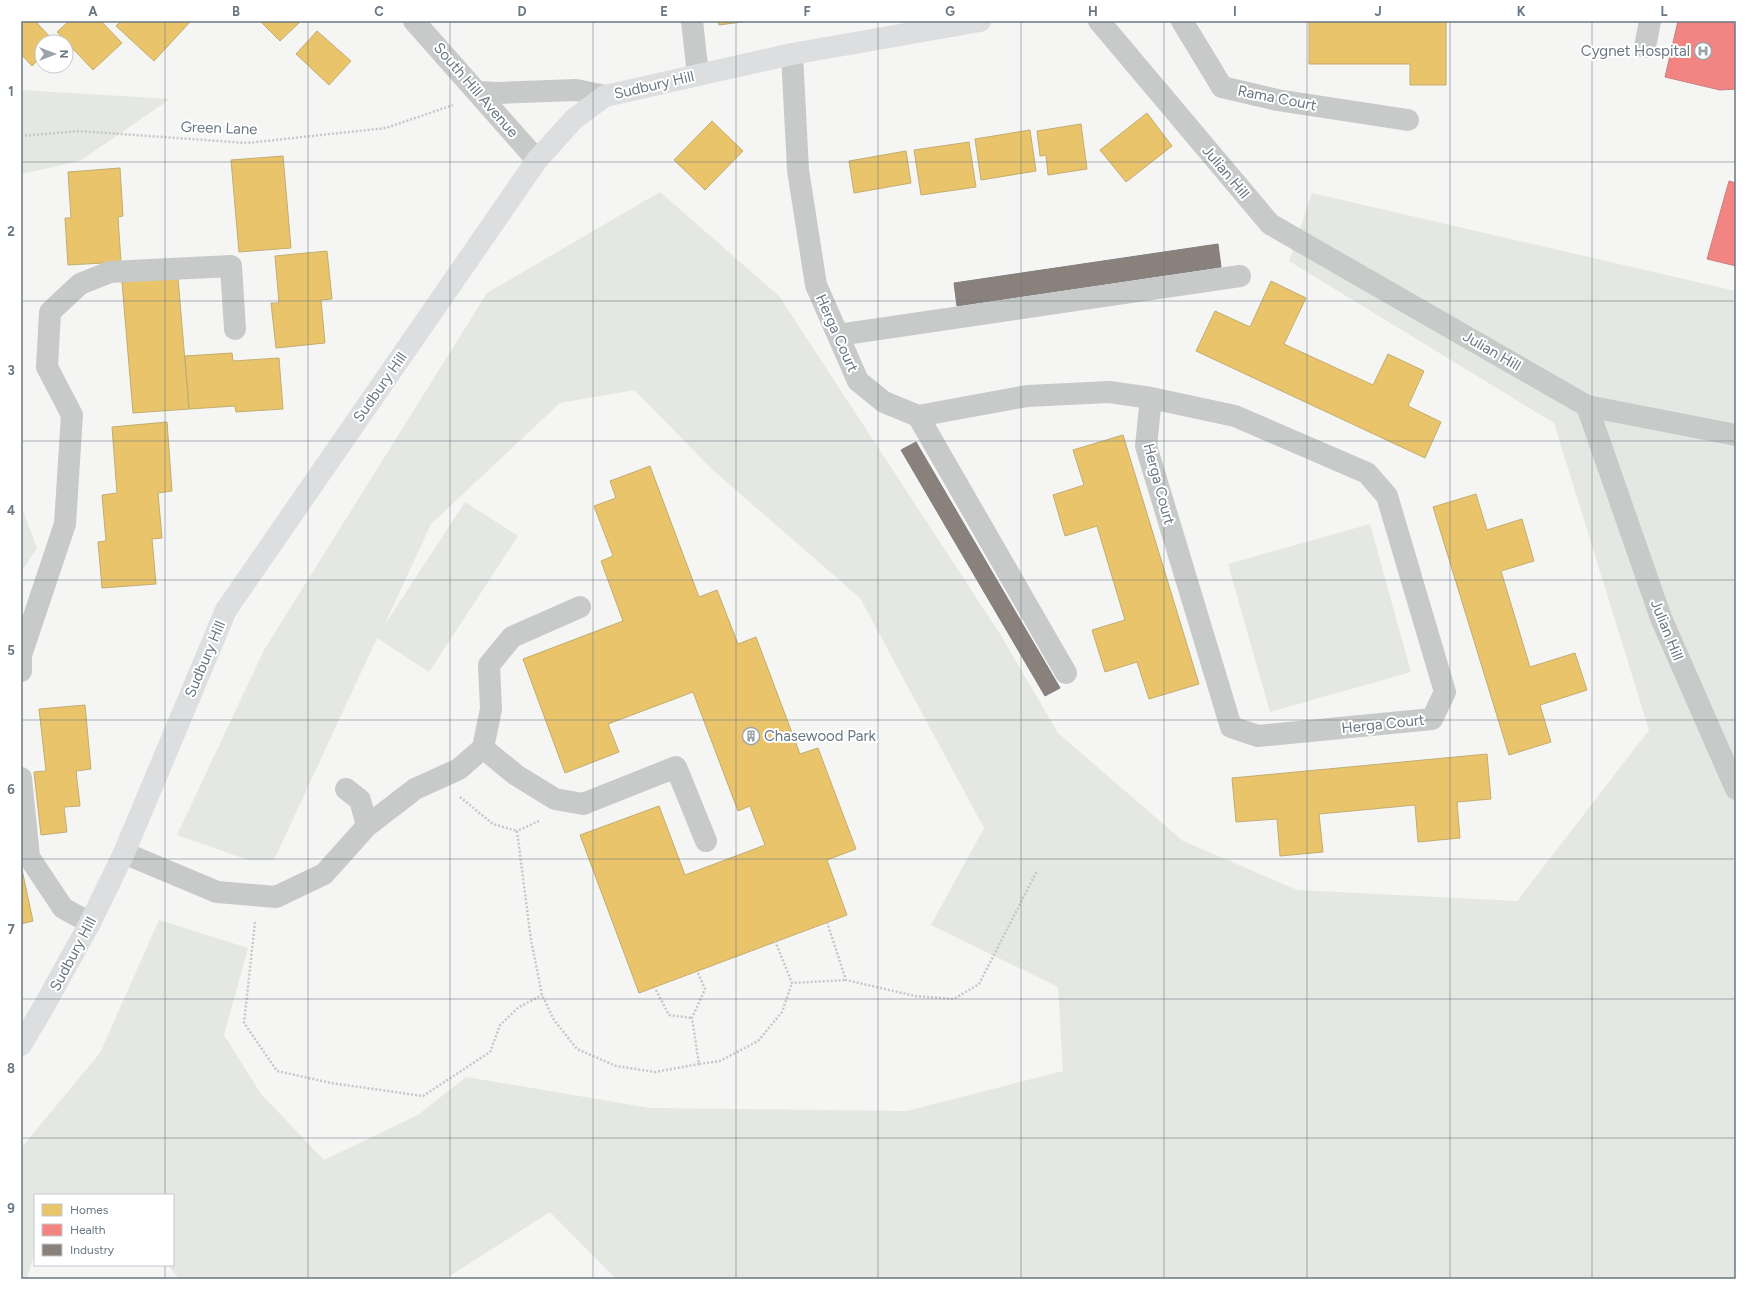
<svg xmlns="http://www.w3.org/2000/svg" width="1757" height="1300" font-family="Figtree,sans-serif">
<style>
.green{fill:#e4e7e2}
.homes{fill:#e9c46a;stroke:#c2ad71}
.health{fill:#f28482;stroke:#c98082}
.industry{fill:#8a817c;stroke:#807e7e}
.lines{fill:none;stroke-linecap:round;stroke-linejoin:round}
.path{stroke:#c6c7c8;stroke-width:2.5;stroke-dasharray:2 2;stroke-linecap:butt}
.minor{stroke:#c8caca;stroke-width:22}
.major{stroke:#dddedf;stroke-width:22}
.grid{fill:none;stroke:#687782;stroke-width:1;stroke-opacity:0.55}
.labels{text-anchor:middle;dominant-baseline:central;stroke-width:4;stroke-linejoin:round;paint-order:stroke}
.poi-label{font-size:15px;fill:#687782;stroke:#fff;text-anchor:end}
.street-label{font-size:15px;fill:#687782;stroke:#fff}
.neatline{fill:none;stroke:#687782;stroke-width:1.5}
.grid-label{font-size:13px;text-anchor:middle;font-weight:bold;fill:#687782}
</style>
<rect width="100%" height="100%" fill="#f5f5f4"/>
<path class="green" d="M21 90 170 99 80 161 21 174Z
M660 192 779 296 1000 634 1058 733 1183 841 1297 890 1517 901 1649 730 1554 423 1289 261 1312 193 1736 291V1279H616L550 1212 445 1279H179L168 1265H173V1195H35V1250L27 1279H21V1148L100 1053 159 920 248 948 224 1035 261 1094 324 1160 418 1115 466 1077 650 1108 907 1111 1063 1071 1058 987 931 925 984 828 860 598 715 472 634 390 560 403 431 524 384 626 465 502 518 536 429 672 377 638 274 860H248L177 835 264 650 487 293Z
M21 506 37 548 21 572Z
M1370 524 1411 672 1270 712 1228 564Z"/>
<path class="homes" d="M21 21H35L55 42H42V56L32 66 21 54Z
M69 21H101L122 43 93 70 57 32Z
M121 21H189L190 22 154 61 116 26Z
M260 21H301L280 41Z
M718 21H749L719 25Z
M1309 21H1446V85H1410V64H1309Z
M317 31 351 61 329 85 296 54Z
M1147 113 1172 146 1126 182 1100 150Z
M712 121 743 151 705 190 674 160Z
M1081 124 1087 169 1048 175 1046 155 1040 156 1037 131Z
M1030 130 1036 171 981 180 975 139Z
M969 142 976 187 921 195 914 150Z
M906 151 911 183 854 193 849 161Z
M283 156 291 248 239 252 231 160Z
M120 168 123 216 118 217 121 262 68 265 65 218H71L68 172Z
M327 251 332 299 321 300 325 343 276 348 271 303H279L275 256Z
M178 278 189 409 133 413 122 282Z
M1271 281 1306 298 1284 344 1373 385 1388 354 1424 371 1408 406 1441 422 1425 458 1196 351 1215 311 1250 327Z
M232 353 233 361 279 358 283 409 236 412 235 406 189 409 185 356Z
M167 422 172 491 158 493 162 538 152 539 156 584 102 588 98 542 106 541 102 495 117 493 112 427Z
M1123 435 1199 684 1149 699 1137 662 1105 672 1092 630 1125 620 1097 526 1065 536 1053 495 1084 485 1073 450Z
M650 466 699 597 717 590 738 644 756 637 800 754 818 748 856 849 827 860 847 915 639 993 580 835 659 806 685 875 765 845 750 806 738 811 693 692 608 724 619 752 565 773 523 659 623 621 601 561 613 556 594 506 616 498 610 481Z
M1476 494 1487 530 1522 519 1534 561 1501 571 1530 667 1575 653 1587 690 1540 705 1551 742 1509 755 1433 507Z
M85 705 91 769 76 771 80 806 64 807 67 832 41 835 34 772 46 771 39 709Z
M1487 754 1491 799 1457 802 1460 838 1418 842 1415 805 1319 814 1323 852 1280 856 1277 819 1236 822 1232 778Z
M21 865 33 921 21 924Z"/>
<path class="health" d="M1678 21H1734L1733 25H1736V89L1720 90 1665 77Z
M1729 181 1736 183V266L1707 259Z"/>
<path class="industry" d="M1218 244 1221 267 957 306 954 283Z
M916 442 1060 688 1045 696 901 450Z"/>
<g class="lines">
<path class="path" d="M21 136 79 131 247 143 386 128 453 105
M460 797 493 824 517 831
M539 821 517 831 531 940 542 995 554 1020 577 1049 616 1066 655 1072 699 1064
M255 922 244 1023 277 1071 331 1083 423 1096 490 1052 500 1025 519 1007 542 995
M827 922 846 980 915 996 954 999 979 984 1037 871
M775 941 792 983 846 980
M698 973 705 989 692 1018 699 1064 720 1061 758 1041 782 1012 792 983
M656 990 669 1015 692 1018"/>
<path class="minor" d="M414 21 537 160
M692 21 698 75
M1099 21 1270 224 1587 406 1661 618 1736 789
M1182 21 1222 87 1277 100 1408 120
M1645 47 1650 21
M792 54 798 170 816 285 858 381 884 402 918 416 1027 396 1109 392 1151 398 1235 416 1367 473 1387 496 1445 692 1432 719 1258 736 1231 727 1146 446 1151 398
M478 92 498 93 576 90 605 96
M838 335 1240 276
M1587 406 1736 435
M918 416 1066 673
M580 607 512 637 489 665 491 709 483 748 516 775 555 799 583 804 676 767 706 841
M21 671V655L65 524 72 415 47 367 50 312 80 284 110 272 231 266 235 329
M21 778 29 857 63 908 90 923
M346 789 360 800 367 826
M124 853 217 892 276 897 324 874 367 826 415 789 459 769 483 748"/>
<path class="major" d="M21 1045 44 1006 90 923 124 853 226 610 537 160 574 119 605 96 792 54 980 21"/>
</g>
<path class="grid" d="M165 21V1195M308 21V1279M450 21V1279M593 21V1279M736 21V1279M878 21V1279M1021 21V1279M1164 21V1279M1307 21V1279M1450 21V1279M1592 21V1279M21 162H1736M21 301H1736M21 441H1736M21 580H1736M21 720H1736M21 859H1736M21 999H1736M21 1138H1736M165 1265V1279"/>
<defs>
<g id="hospital-ring" transform="scale(0.9)"><circle r="9.5" fill="#fff" stroke="#99a3aa" stroke-width="1.5"/><path d="M-5-5h3v3.5h4V-5h3V5h-3V1.5h-4V5h-3Z" fill="#99a3aa"/></g>
<g id="building-ring" transform="scale(0.9)"><circle r="9.5" fill="#fff" stroke="#99a3aa" stroke-width="1.5"/><path d="M-4-6H4V6H1V3H-1V6H-4ZM-2.5-4.3h1.7v1.8h-1.7ZM.8-4.3h1.7v1.8H.8ZM-2.5-1h1.7V.8h-1.7ZM.8-1h1.7V.8H.8Z" fill="#99a3aa"/></g>
</defs>
<g fill-rule="evenodd">
<use href="#hospital-ring" x="1703" y="51"/>
<use href="#building-ring" x="751" y="736"/>
</g>
<g class="labels">
<g class="poi-label">
<text x="1690" y="51">Cygnet Hospital</text>
<text x="764" y="736" text-anchor="start">Chasewood Park</text>
</g>
<g class="street-label">
<text transform="translate(654 85) rotate(-13)">Sudbury Hill</text>
<text transform="translate(476 90) rotate(49)">South Hill Avenue</text>
<text transform="translate(1277 98) rotate(11)">Rama Court</text>
<text transform="translate(219 128) rotate(2)">Green Lane</text>
<text transform="translate(1226 172) rotate(50)">Julian Hill</text>
<text transform="translate(837 333) rotate(66)">Herga Court</text>
<text transform="translate(1492 351) rotate(30)">Julian Hill</text>
<text transform="translate(380 387) rotate(-55)">Sudbury Hill</text>
<text transform="translate(1159 484) rotate(75)">Herga Court</text>
<text transform="translate(1667 630) rotate(68)">Julian Hill</text>
<text transform="translate(205 659) rotate(-67)">Sudbury Hill</text>
<text transform="translate(1383 724) rotate(-6)">Herga Court</text>
<text transform="translate(73 954) rotate(-62)">Sudbury Hill</text>
</g>
</g>
<rect width="1757" height="1300" fill="none" stroke="#ffffff" stroke-width="44"/>
<rect x="34" y="1194" width="140" height="72" fill="#ffffff" stroke="#c3c9cd"/>
<rect x="42" y="1204" width="20" height="12" fill="#e9c46a" stroke="#c3c9cd"/>
<text x="70" y="1214" font-size="12" fill="#687782">Homes</text>
<rect x="42" y="1224" width="20" height="12" fill="#f28482" stroke="#c3c9cd"/>
<text x="70" y="1234" font-size="12" fill="#687782">Health</text>
<rect x="42" y="1244" width="20" height="12" fill="#8a817c" stroke="#c3c9cd"/>
<text x="70" y="1254" font-size="12" fill="#687782">Industry</text>
<g transform="translate(54 54) rotate(90)"><circle r="19" fill="#ffffff" stroke="#c3c9cd"/>
<path d="M0-3L7 15L0 10L-7 15Z" fill="#99a3aa"/>
<text y="-6" font-size="11" font-weight="bold" text-anchor="middle" fill="#687782">N</text>
</g>
<rect x="22" y="22" width="1713" height="1256" class="neatline"/>
<g class="grid-label">
<text x="93" y="16">A</text>
<text x="236" y="16">B</text>
<text x="379" y="16">C</text>
<text x="522" y="16">D</text>
<text x="664" y="16">E</text>
<text x="807" y="16">F</text>
<text x="950" y="16">G</text>
<text x="1093" y="16">H</text>
<text x="1235" y="16">I</text>
<text x="1378" y="16">J</text>
<text x="1521" y="16">K</text>
<text x="1664" y="16">L</text>
<text x="11" y="96">1</text>
<text x="11" y="236">2</text>
<text x="11" y="375">3</text>
<text x="11" y="515">4</text>
<text x="11" y="655">5</text>
<text x="11" y="794">6</text>
<text x="11" y="934">7</text>
<text x="11" y="1073">8</text>
<text x="11" y="1213">9</text>
</g>
</svg>
